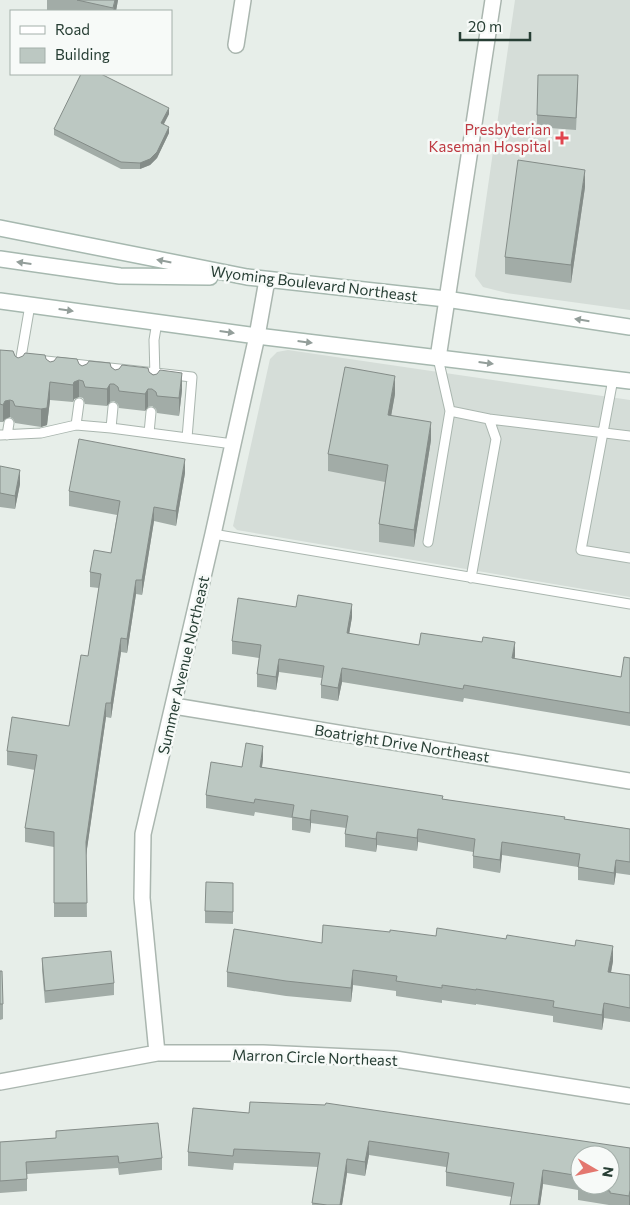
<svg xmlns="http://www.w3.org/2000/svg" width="630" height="1205" font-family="Commissioner,sans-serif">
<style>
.built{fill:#d5ddd8}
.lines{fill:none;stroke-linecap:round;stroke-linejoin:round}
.lane-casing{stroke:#aab6af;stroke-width:11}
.street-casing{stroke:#aab6af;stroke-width:18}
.secondary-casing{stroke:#a6b8af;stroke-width:18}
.lane{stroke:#fff;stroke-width:9}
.street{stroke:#fff;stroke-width:15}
.secondary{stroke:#fff;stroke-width:15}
.wall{fill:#a2aca7}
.shaded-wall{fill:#848c88}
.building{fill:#bcc8c2;stroke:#848c88;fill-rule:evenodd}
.oneway{fill:#939e9a}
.health-dot{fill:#e0444e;stroke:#f7faf8;stroke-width:2}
.labels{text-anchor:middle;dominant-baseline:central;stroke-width:5;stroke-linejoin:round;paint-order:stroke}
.health-label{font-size:15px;fill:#be3a42;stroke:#f7faf8;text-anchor:end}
.street-label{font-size:15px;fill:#273e34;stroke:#f7faf8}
</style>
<rect width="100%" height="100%" fill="#e7eee9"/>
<path class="built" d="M515 0H630V310L507 293 483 287 475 276Z
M288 350 630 400V597L237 530 233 526 270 359 277 352Z"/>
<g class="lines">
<g class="lane-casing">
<path id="lane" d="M37 360 192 377 187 438
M19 369 30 305
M155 377 154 340 157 322
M613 379 581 550 630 558
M450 411 489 419 496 439 471 578
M489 419 630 436
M76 425 79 403
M111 428 113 407
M149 433 151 412
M0 435 41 433 76 425 111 428 233 444
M7 435 9 423
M213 534 630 604
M428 542 450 411 438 358"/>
</g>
<g class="street-casing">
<path id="street" d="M236 45 243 0
M438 358 493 0
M174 706 630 781
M157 1053 142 898 143 834 213 534 257 336 267 280
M0 1082 157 1053H263L395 1059 630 1096"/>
</g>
<g class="secondary-casing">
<path id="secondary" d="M0 228 247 277 446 299 630 327
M0 259 120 276 210 277
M0 301 257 336 630 381"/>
</g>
<use href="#lane" class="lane"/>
<use href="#street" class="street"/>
<use href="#secondary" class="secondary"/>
</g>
<path class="wall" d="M47 0H118L116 11H47Z
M578 87 576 130 537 127V115Z
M169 114 164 124 169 133 157 158 150 165 140 169H121L54 135V129Z
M585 187 571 283 505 274V257Z
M0 350 18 358 46 359 50 362 79 364 82 366 111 367 115 370 149 372 182 390 179 416 157 413 156 409 152 406 148 407 145 411 119 408 118 404 114 401 110 402 107 406 85 404 83 398 79 397 74 399 73 402 50 400 47 425 41 427 15 423 13 419 10 417 5 419 3 422H0Z
M395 394 391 416 431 440 414 547 379 542V524L385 482 328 471V454Z
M0 466 20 484 15 509 0 507Z
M185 473 176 526 154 521 142 595 136 594 127 653 121 652 111 718 106 717 86 855 87 917H54V847L25 842V828L35 770 7 765V751L69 726 88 656 99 588 90 587V572L111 553 117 515 69 506V491Z
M352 617 349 634 419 645 515 656 514 659 621 677 630 658V726L464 698 463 702 342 682 338 701 321 698V685L322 678 279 672 276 690 257 687V674L259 658 232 654V641Z
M263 759 262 767 443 799 565 819 630 829V875L616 873 614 885 578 880V867L502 855 500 873 473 868V852L418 842 417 851 377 845 376 852 345 847V834L346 828 311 823 310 833 292 830V818L255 812 254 816 206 808V795L242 767Z
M233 883V924L205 923V911Z
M322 943 613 961 611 973 630 975V1022L604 1018 602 1030 553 1022V1016L476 1004V1005L442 1000V1003L396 996V991L353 985 351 1002 286 996 227 987V972Z
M42 958 114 983V995L45 1003 42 970Z
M0 971 3 1004V1019L0 1020Z
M193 1108 630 1148V1205H609L578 1200V1190L543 1184 540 1205H510L512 1197 446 1186V1167L369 1155 365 1176 347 1173 342 1205H312L318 1167 234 1163 233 1170 188 1166V1152Z
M56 1131 162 1158V1170L119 1175 118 1168 27 1174V1191L0 1193V1142L56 1138Z"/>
<path class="shaded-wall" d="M115 0H118L116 11H113Z
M169 108V114L161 129V123Z
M169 127V133L157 158 150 165 140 169V163Z
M585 170V187L571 283V265Z
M182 373V390L179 416V398Z
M395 376V394L388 433V415Z
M79 380V397L74 399 73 402V385L74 382Z
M50 382V400L47 425 41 427V409Z
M110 384V402L107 406V389Z
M148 389V407L145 411V394Z
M10 400V417L5 419 3 422V405L5 401Z
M431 422V440L414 547V530Z
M185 459V473L176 526V511Z
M20 470V484L15 509V496Z
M154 507V521L142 595V580Z
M136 580V594L127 653V639Z
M352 604V617L347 646V633Z
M121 638V652L111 718V703Z
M515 642V656L512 672V658Z
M279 659V672L276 690V677Z
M342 668V682L338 701V688Z
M106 703V717L86 856V842Z
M263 746V759L260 779V767Z
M311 810V823L310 833V820Z
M418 829V842L417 851V838Z
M377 832V845L376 852V839Z
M502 842V855L500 873V860Z
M616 860V873L614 885V873Z
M613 946V961L608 987V972Z
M353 970V985L351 1002V988Z
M604 1003V1018L602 1030V1015Z
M369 1141V1155L365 1176V1162Z
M347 1159V1173L342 1205H340Z
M543 1170V1184L540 1205H538Z
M630 1190V1205H629V1196Z"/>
<path class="building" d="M77 0H115L113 8Z
M81 74H101L169 108 161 123 169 127 157 152 150 159 140 163 121 162 54 129Z
M538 75H578L576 118 537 115Z
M518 160 585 170 571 265 505 257Z
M0 350 13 351 15 356 18 358 23 356 25 353 45 355 46 359 50 362 54 361 57 357 77 359 79 364 82 366 87 364 89 361 110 363 111 367 115 370 119 369 122 365 148 368 149 372 153 375 157 374 160 370 182 373 179 398 157 396 156 392 152 389H148L145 394 119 391 118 387 114 384H110L107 389 85 387 83 381 79 380 74 382 73 385 50 382 47 408 41 409 15 406 13 401 10 400 5 401 3 405 0 404Z
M345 367 395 376 388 415 431 422 414 530 379 524 388 465 328 454Z
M79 439 185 459 176 511 154 507 142 580H136L127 639 121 638 111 703H106L86 842 87 903H54V832L25 828 37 755 7 751 12 717 69 726 81 655 88 656 101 574 90 572 94 550 111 553 120 501 69 491Z
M0 466 20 470 15 496 0 493Z
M298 595 352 604 347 633 419 645 421 633 482 642 483 637 515 642 512 658 621 677 624 657 630 658V713L464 685 463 689 342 668 338 688 321 685 324 666 279 659 276 677 257 674 261 645 232 641 238 598 296 607Z
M246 743 263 746 260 767 443 796 442 799 565 817 564 819 630 829V862L616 860 614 873 578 867 580 854 502 842 500 860 473 856 475 839 418 829 417 838 377 832 376 839 345 834 348 816 311 810 310 820 292 817 294 805 255 799 254 803 206 795 211 762 242 767Z
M206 882 233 883V912L205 911Z
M323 925 390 932V930L436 936 437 928 506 939 507 935 575 946 576 940 613 946 608 972 630 975V1008L604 1003 602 1015 553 1007 554 1001 476 989V990L442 985V988L396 981 397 976 353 970 351 988 286 981 227 972 234 929 322 943Z
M111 951 114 983 45 991 42 958Z
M0 971H2L3 1004H0Z
M250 1102 325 1105 326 1103 630 1148V1190L629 1196 610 1193V1191L578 1186 580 1176 543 1170 538 1205H510L514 1183 446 1172 449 1153 369 1141 365 1162 347 1159 340 1205H327L312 1203 320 1153 234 1149 233 1156 188 1152 193 1108 249 1113ZM580 1155H610V1185H580Z
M158 1123 162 1158 119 1163 118 1156 26 1162 27 1179 0 1181V1142L56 1138V1131Z"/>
<defs><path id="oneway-solid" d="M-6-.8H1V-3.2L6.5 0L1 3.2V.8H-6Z" transform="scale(1.25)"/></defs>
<g class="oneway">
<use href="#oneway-solid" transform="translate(164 261) rotate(-169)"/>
<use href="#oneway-solid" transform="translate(24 263) rotate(-172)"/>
<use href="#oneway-solid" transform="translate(66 310) rotate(8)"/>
<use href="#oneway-solid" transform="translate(582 320) rotate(-171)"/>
<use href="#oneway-solid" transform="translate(227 332) rotate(8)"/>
<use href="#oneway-solid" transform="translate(305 342) rotate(7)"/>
<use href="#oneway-solid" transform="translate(486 363) rotate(7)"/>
</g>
<path class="health-dot" d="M559.5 130.5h5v5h5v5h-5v5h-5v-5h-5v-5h5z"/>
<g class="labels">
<g class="health-label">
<text x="551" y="129">Presbyterian<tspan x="551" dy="17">Kaseman Hospital</tspan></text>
</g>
<g class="street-label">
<text transform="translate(314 283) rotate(7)">Wyoming Boulevard Northeast</text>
<text transform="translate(183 665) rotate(-77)">Summer Avenue Northeast</text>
<text transform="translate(402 743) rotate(9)">Boatright Drive Northeast</text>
<text transform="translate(315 1057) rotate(2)">Marron Circle Northeast</text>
</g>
</g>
<rect x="10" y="10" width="162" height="65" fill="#f7faf8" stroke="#a4afaa"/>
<rect x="20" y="26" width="25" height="8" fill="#ffffff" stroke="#a4afaa"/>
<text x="55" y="35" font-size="15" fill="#273e34">Road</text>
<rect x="20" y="48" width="25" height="15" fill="#bcc8c2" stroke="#a4afaa"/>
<text x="55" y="60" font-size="15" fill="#273e34">Building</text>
<g transform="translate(595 1170) rotate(99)"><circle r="24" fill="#f7faf8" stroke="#a4afaa"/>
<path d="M0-4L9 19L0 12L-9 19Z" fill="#e3776f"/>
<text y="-8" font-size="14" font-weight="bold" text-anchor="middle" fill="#273e34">N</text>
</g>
<path d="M460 32v8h70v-8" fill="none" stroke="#273e34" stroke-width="2.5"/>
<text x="468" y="32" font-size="15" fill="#273e34" stroke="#f7faf8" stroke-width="4" paint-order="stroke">20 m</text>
</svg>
